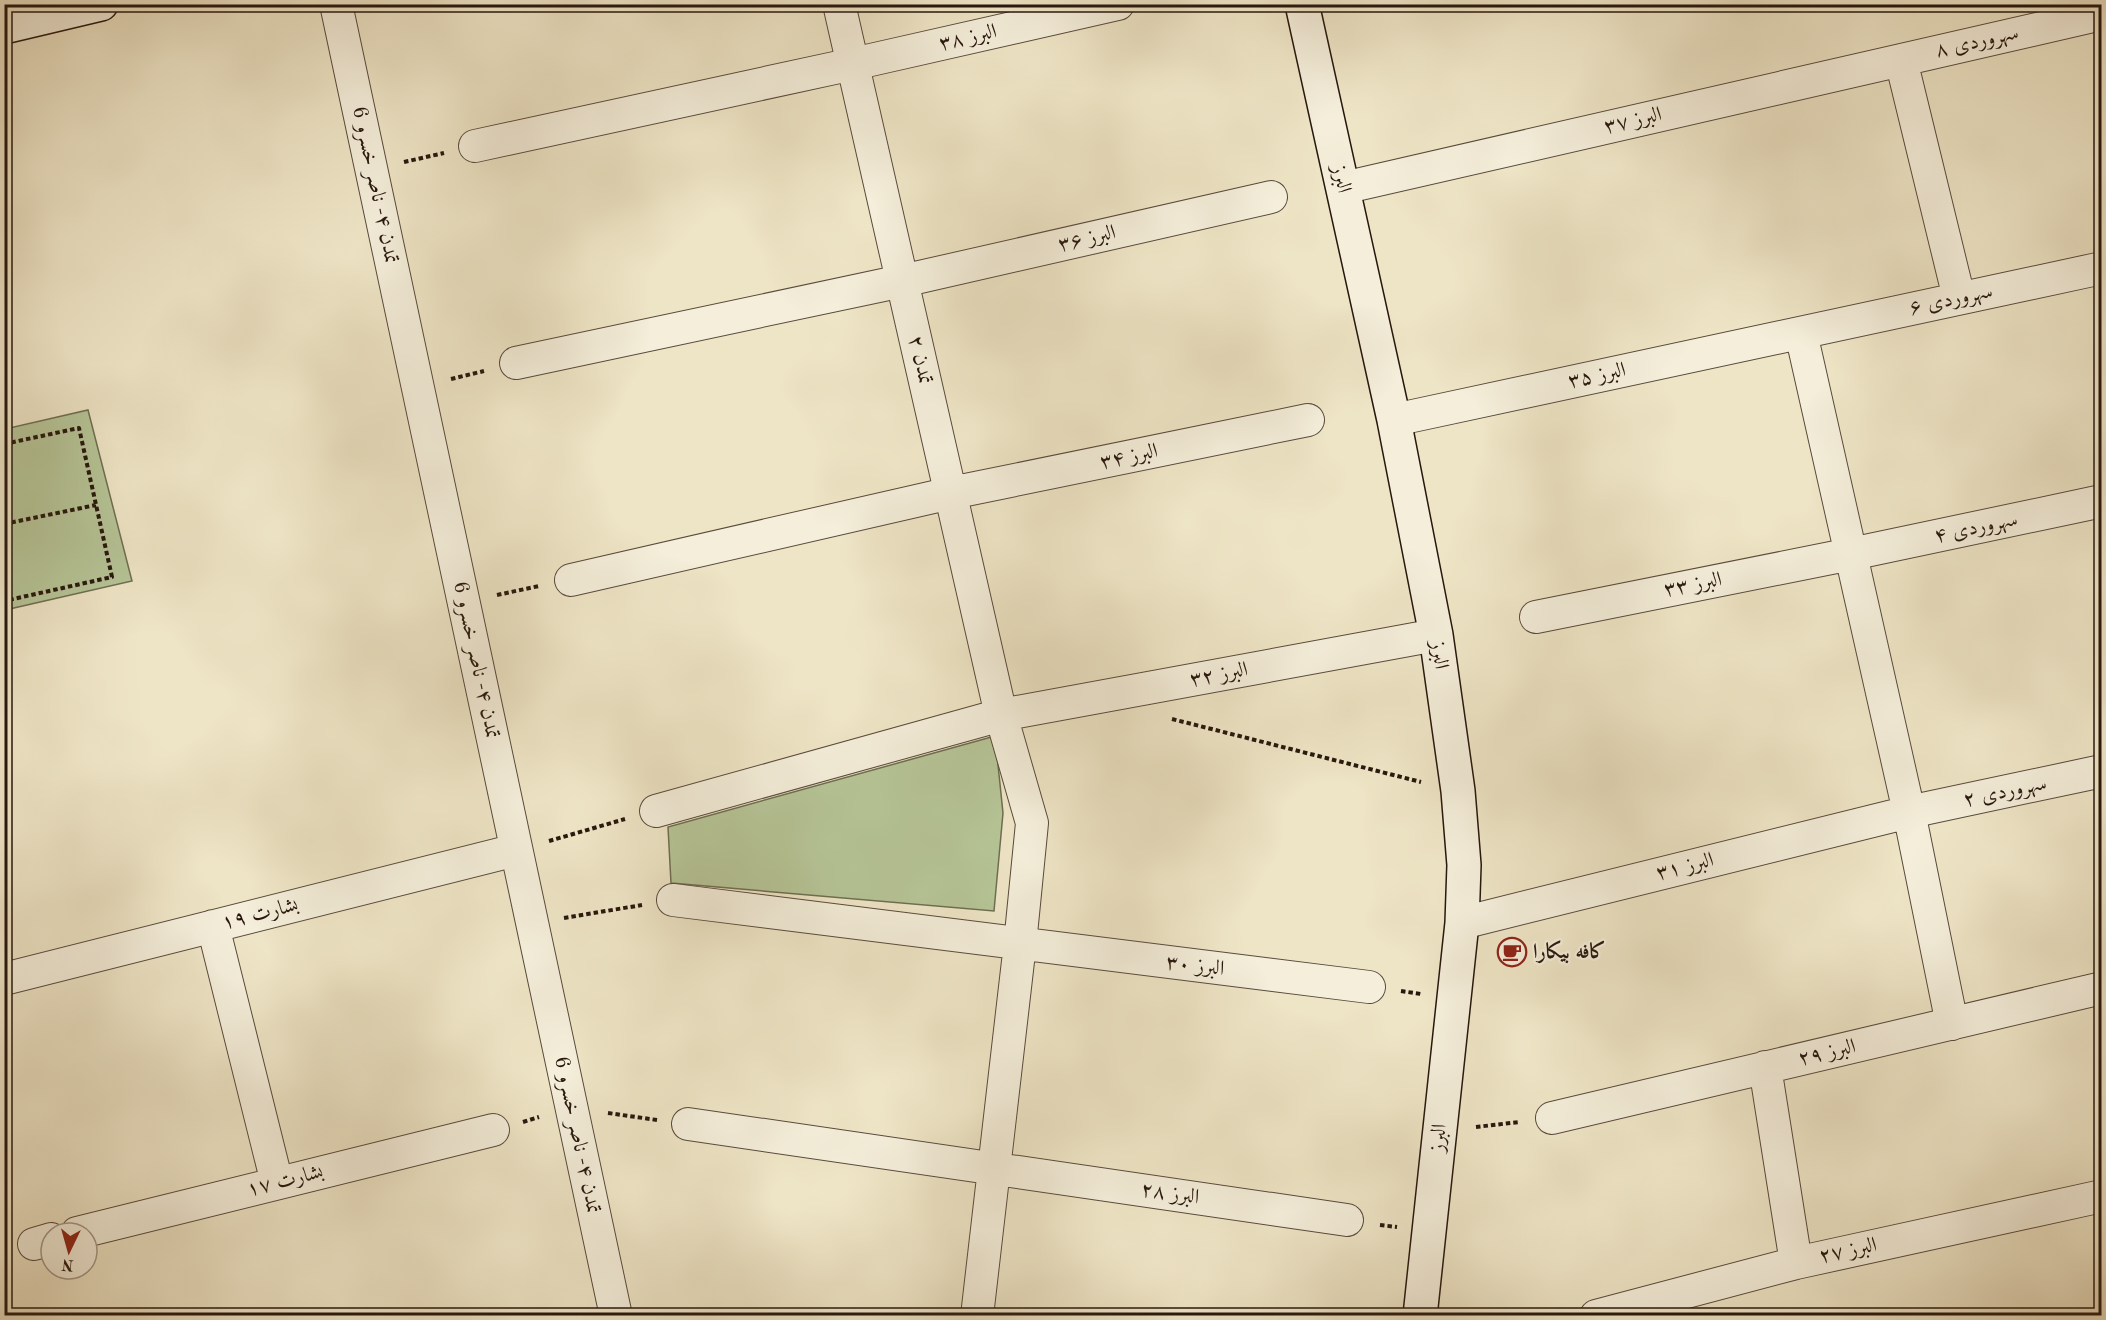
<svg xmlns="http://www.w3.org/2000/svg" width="2106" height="1320" font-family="'Old Standard TT',Amiri,serif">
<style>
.green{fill:#b6c597;stroke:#6e6e52;stroke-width:1.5}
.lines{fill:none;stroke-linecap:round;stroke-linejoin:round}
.street-casing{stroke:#594a3c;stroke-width:34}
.secondary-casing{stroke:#27170e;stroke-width:36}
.path{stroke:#27170e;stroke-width:4;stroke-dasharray:4.5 3;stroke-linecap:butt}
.street{stroke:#f4eeda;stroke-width:32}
.secondary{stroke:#f4eeda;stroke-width:33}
.labels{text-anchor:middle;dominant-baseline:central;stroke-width:4.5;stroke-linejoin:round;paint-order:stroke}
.street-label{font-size:21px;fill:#27170e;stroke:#f4eeda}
.poi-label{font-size:21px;font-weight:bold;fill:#27170e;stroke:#f4eeda;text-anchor:start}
</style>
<rect width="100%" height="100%" fill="#eee5c6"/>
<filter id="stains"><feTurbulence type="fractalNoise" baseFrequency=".00333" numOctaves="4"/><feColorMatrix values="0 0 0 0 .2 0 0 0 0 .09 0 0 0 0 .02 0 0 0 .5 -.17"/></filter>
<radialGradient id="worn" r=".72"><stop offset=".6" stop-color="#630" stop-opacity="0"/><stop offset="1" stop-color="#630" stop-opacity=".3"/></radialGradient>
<path class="green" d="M88 410 132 581 5 610V429Z
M995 736 1003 813 994 911 671 883 668 827Z"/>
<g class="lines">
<g class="street-casing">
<path id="street" d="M336 4 616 1316
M839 4 1001 715 1032 823 1020 944 977 1316
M1901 60 1959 298
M475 146 853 64 1118 4
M1343 188 2102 14
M1801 333 1909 812 1952 1024
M516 363 902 281 1271 197
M1394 420 2102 268
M571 580 951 493 1308 420
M1536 617 1851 554 2102 501
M656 811 1001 715 1436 635
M673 900 1369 987
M1462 923 1909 812 2102 771
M213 926 277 1183
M4 979 516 850
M1765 1067 1796 1263
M1552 1118 2102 988
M688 1124 1347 1220
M77 1233 493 1130
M34 1244 51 1239
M1596 1316 1796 1263 2102 1196"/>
</g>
<g class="secondary-casing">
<path id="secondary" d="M1302 4 1394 420 1436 635 1458 791 1464 865 1462 923 1420 1316
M4 27 101 4"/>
</g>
<path class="path" d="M404 162 444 153
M451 379 484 371
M4 444 79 428 112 577 4 601
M4 524 96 505
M497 595 539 586
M1172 719 1421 782
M549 841 625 819
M564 918 642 905
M1401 991 1421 994
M608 1113 657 1120
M523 1122 539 1117
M1476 1127 1519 1122
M1380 1225 1397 1227"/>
<use href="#street" class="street"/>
<use href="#secondary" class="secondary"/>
</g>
<defs>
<g id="cafe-ring" transform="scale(1.5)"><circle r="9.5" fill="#f4eeda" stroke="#8f2418" stroke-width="1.5"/><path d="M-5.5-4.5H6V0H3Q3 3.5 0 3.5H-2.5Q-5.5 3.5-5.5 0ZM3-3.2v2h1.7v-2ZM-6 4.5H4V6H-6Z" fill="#8f2418"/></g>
</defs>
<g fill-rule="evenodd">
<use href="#cafe-ring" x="1512" y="952"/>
</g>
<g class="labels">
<g class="street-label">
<text transform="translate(968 38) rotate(-13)">البرز ۳۸</text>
<text transform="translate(1977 42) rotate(-13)">سهروردی ۸</text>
<text transform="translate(1633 121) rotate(-13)">البرز ۳۷</text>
<text transform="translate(1341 179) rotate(77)">البرز</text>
<text transform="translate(375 185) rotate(78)">تمدن ۴- ناصر خسرو 6</text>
<text transform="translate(1087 239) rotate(-13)">البرز ۳۶</text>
<text transform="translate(1951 300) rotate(-12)">سهروردی ۶</text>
<text transform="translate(920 360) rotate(77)">تمدن ۲</text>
<text transform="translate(1597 376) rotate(-12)">البرز ۳۵</text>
<text transform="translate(1129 457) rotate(-12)">البرز ۳۴</text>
<text transform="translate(1976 528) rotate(-12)">سهروردی ۴</text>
<text transform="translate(1693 585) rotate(-11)">البرز ۳۳</text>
<text transform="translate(1439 655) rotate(82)">البرز</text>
<text transform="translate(476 660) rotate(78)">تمدن ۴- ناصر خسرو 6</text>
<text transform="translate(1219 675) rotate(-11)">البرز ۳۲</text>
<text transform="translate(2005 792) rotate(-12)">سهروردی ۲</text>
<text transform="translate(1685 867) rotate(-14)">البرز ۳۱</text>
<text transform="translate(260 914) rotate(-14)">بشارت ۱۹</text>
<text transform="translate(1195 966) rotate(7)">البرز ۳۰</text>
<text transform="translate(1827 1053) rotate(-13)">البرز ۲۹</text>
<text transform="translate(577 1135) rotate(78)">تمدن ۴- ناصر خسرو 6</text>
<text transform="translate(1439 1138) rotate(-84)">البرز</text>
<text transform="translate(285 1181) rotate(-14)">بشارت ۱۷</text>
<text transform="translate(1170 1194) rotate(8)">البرز ۲۸</text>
<text transform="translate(1848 1251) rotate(-12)">البرز ۲۷</text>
</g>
<g class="poi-label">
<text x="1533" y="952">کافه بیکارا</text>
</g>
</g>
<rect width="2106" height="1320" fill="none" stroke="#eee5c6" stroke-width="24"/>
<rect x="6" y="6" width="2094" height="1308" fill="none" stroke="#27170e" stroke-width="3"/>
<rect x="12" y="12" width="2082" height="1296" fill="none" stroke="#27170e" stroke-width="1.5"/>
<g transform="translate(69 1251) rotate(185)"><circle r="28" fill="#f4eeda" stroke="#a29888" stroke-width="1.5"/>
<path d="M0-4.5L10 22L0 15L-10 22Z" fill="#8f2418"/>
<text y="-9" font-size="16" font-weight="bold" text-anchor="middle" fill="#27170e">N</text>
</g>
<rect width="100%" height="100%" filter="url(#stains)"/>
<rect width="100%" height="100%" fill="url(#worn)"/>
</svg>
